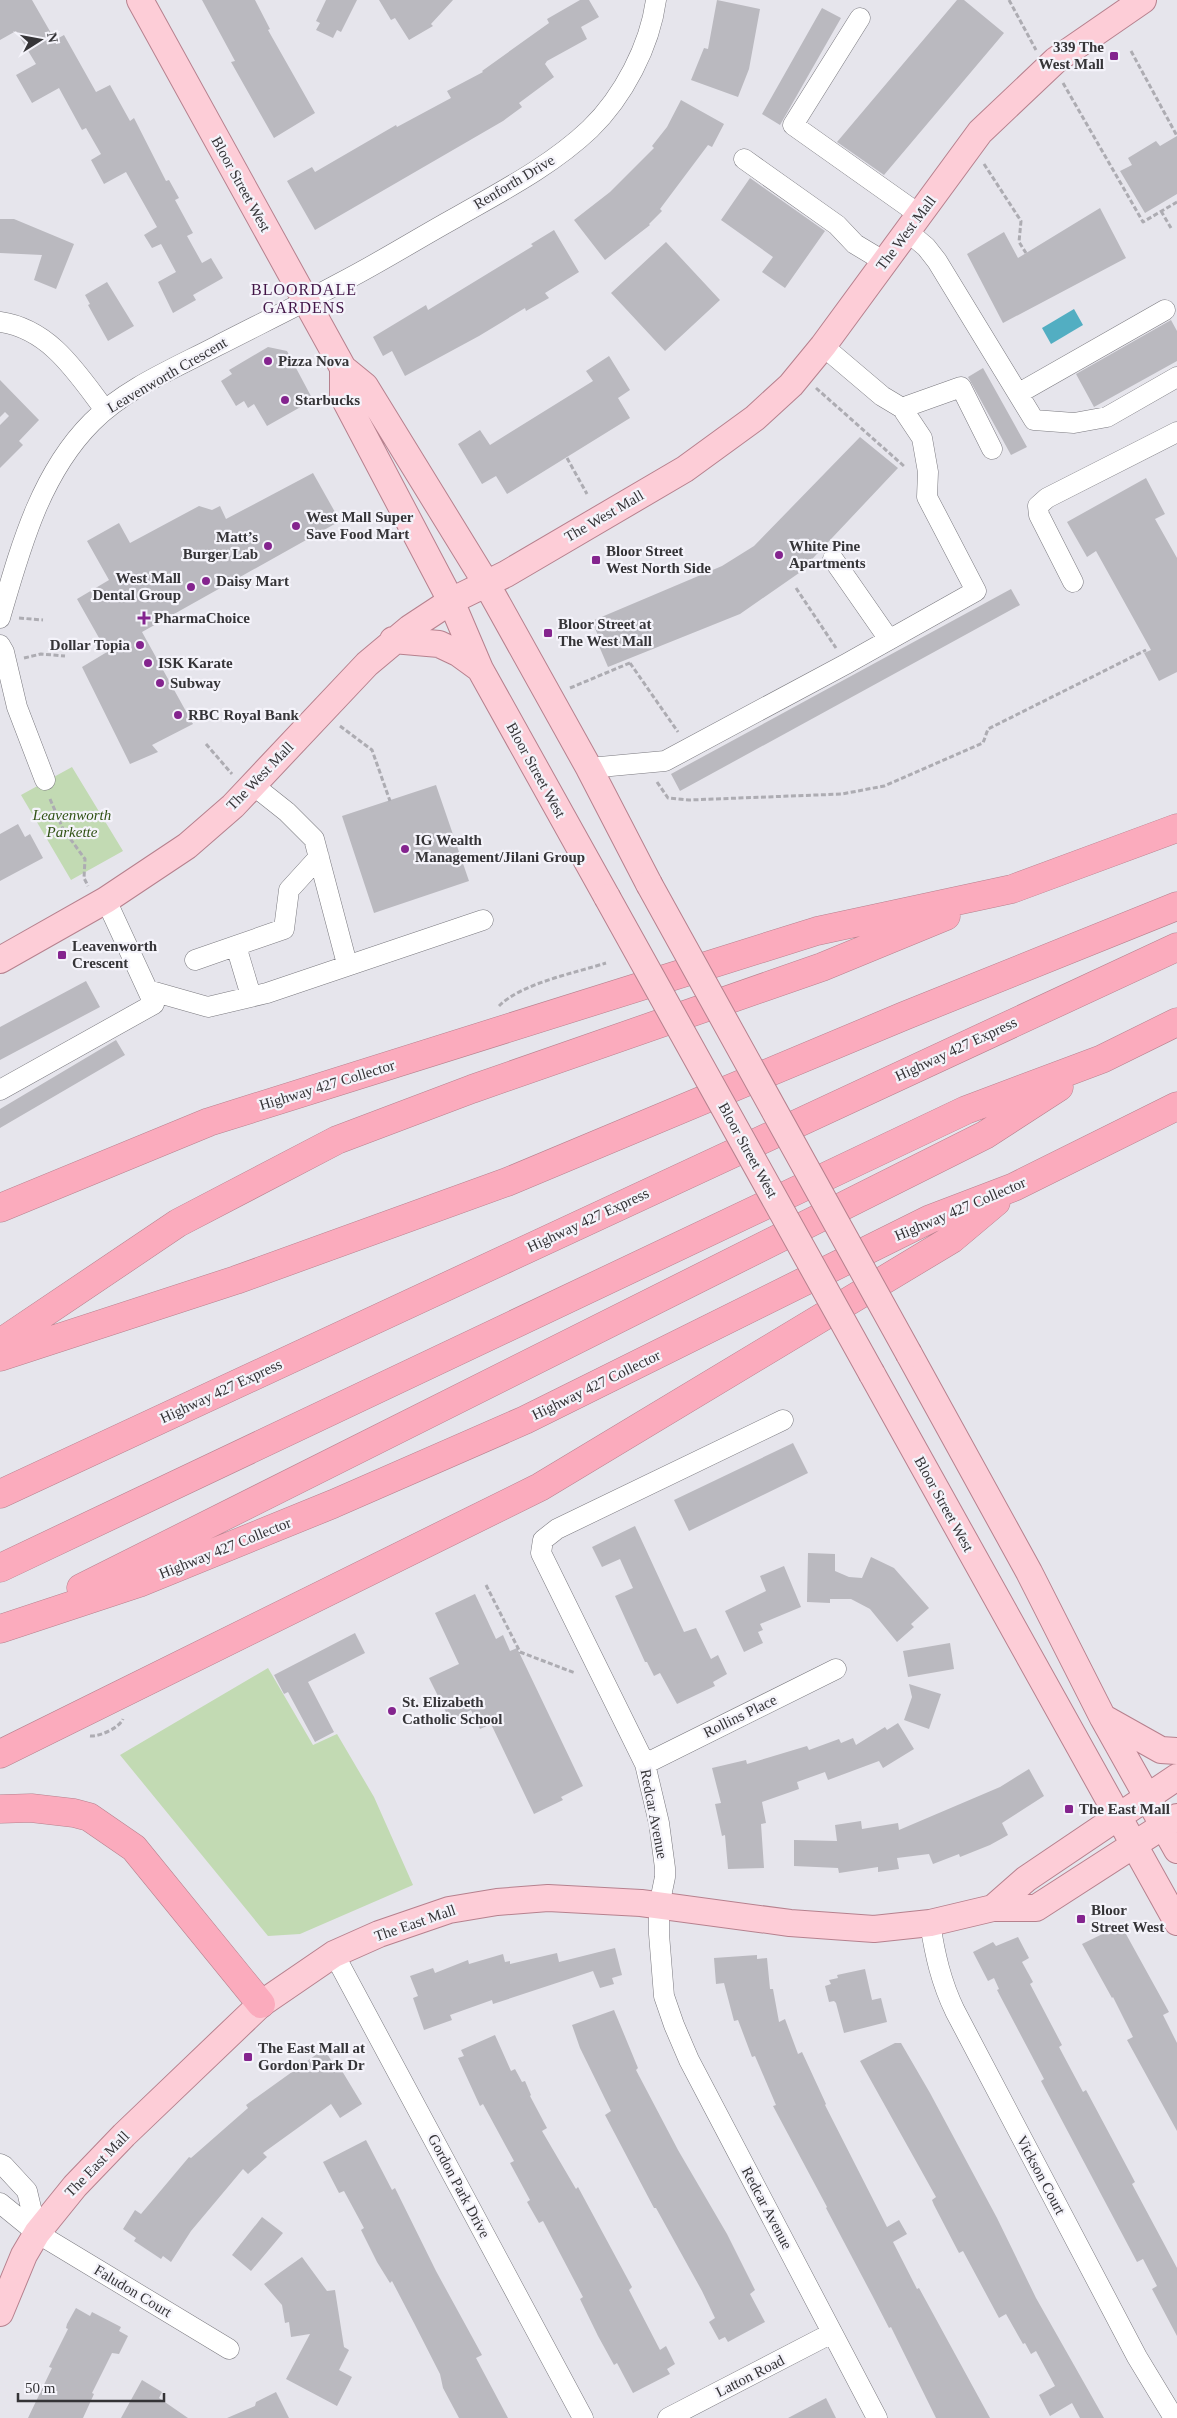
<svg xmlns="http://www.w3.org/2000/svg" width="1177" height="2418" font-family="'Times New Roman',serif">
<style>
.green{fill:#c2dab3}
.water{fill:#52aec2}
.building{fill:#bab9bf}
.lines{fill:none;stroke-linecap:round;stroke-linejoin:round}
.minor-casing{stroke:#7a797f;stroke-width:21}
.major-casing{stroke:#b6818e;stroke-width:28}
.highway-casing{stroke:#b6818e;stroke-width:29}
.path{stroke:#adacb2;stroke-width:3;stroke-dasharray:5 2.5;stroke-linecap:butt}
.minor{stroke:#fff;stroke-width:20}
.major{stroke:#fdcdd7;stroke-width:26}
.highway{stroke:#fbabbd;stroke-width:28}
.major-bridge-casing{stroke:#b6818e;stroke-width:28;stroke-linecap:butt}
.major-bridge{stroke:#fdcdd7;stroke-width:26}
.poi-dot{fill:#84248e;stroke:#f4f3fa;stroke-width:2}
.labels{text-anchor:middle;dominant-baseline:central;stroke-width:4.5;stroke-linejoin:round;paint-order:stroke}
.poi-label{font-size:15px;font-weight:bold;fill:#353437;stroke:#f4f3fa;text-anchor:start}
.street-label{font-size:15px;fill:#353437;stroke:#f4f3fa}
.park-label{font-size:15px;font-style:italic;fill:#2f5113;stroke:#f4f3fa}
.neighbourhood-label{font-size:16px;letter-spacing:1px;fill:#411446;stroke:#f4f3fa}
</style>
<rect width="100%" height="100%" fill="#e6e5ec"/>
<path class="green" d="M72 767 123 851 71 880 21 795Z
M268 1668 313 1745 337 1734 374 1797 413 1885 300 1934 268 1936 120 1755Z"/>
<path class="water" d="M1074 309 1083 325 1051 344 1042 328Z"/>
<path class="building" d="M0 0H32L55 40 64 35 96 92 110 85 130 121 134 118 166 181 169 180 179 198 175 200 193 233 187 236 202 263 211 258 223 278 193 295 196 300 173 313 158 282 176 272 161 244 152 248 144 235 157 227 126 172 104 184 91 160 101 154 86 128 82 130 59 88 32 103 16 75 36 64 16 31 0 40Z
M202 0H255L270 29 268 30 315 113 274 138 231 62 235 61Z
M326 0H357L341 32 337 30 333 38 316 30 320 23 316 21Z
M379 0H453L431 24 433 26 409 40 395 18 391 20Z
M580 0H589L599 17 581 27 587 39 547 61 545 64 554 77 519 103 522 107 503 121 315 230 287 181 312 167 315 172 396 125 397 127 451 98 447 91 483 72 482 71 549 23 547 19Z
M717 0 760 9 749 69 738 97 691 80 704 48 708 49Z
M957 0H964L1004 33 884 175 837 142Z
M822 8 841 18 780 125 762 114Z
M681 100 724 124 712 147 708 145 660 209 662 211 649 224 650 225 605 260 574 220 610 192 654 148 652 146 667 127Z
M1177 136V194L1145 213 1120 171 1132 165 1128 158 1156 141 1160 146Z
M750 178 825 231 785 288 762 272 773 257 721 220Z
M1100 208 1126 258 1003 323 967 254 1004 232 1018 258Z
M0 219H14L74 244 56 289 34 280 42 255 0 253Z
M554 230 579 272 545 293 549 298 526 311 525 308 479 336 405 376 392 351 383 356 373 337 426 305 428 310 533 246 531 244Z
M666 242 720 300 665 351 611 293Z
M107 282 134 326 108 341 88 305 90 304 85 295Z
M1171 320 1177 331V361L1094 407 1076 374Z
M268 347 287 351 313 400 267 426 254 404 248 408 244 401 236 406 221 381 232 374 229 370Z
M609 356 630 390 618 398 630 418 507 494 496 476 482 484 458 444 480 430 490 445 593 381 586 371Z
M983 368 1027 447 1011 455 968 377Z
M0 380 39 420 19 441 23 445 0 468V425L9 416 5 412 0 417Z
M860 437 898 468 799 573 740 614 608 667 596 639 599 638 592 621 722 566 754 546Z
M313 473 340 521 142 632 193 724 152 745 158 752 130 764 82 667 107 652 77 599 109 580 87 541 119 523 130 543 199 506 212 510 220 506 226 519Z
M1146 478 1165 514 1155 519 1177 558V672L1159 681 1144 653 1151 650 1096 551 1087 557 1067 522Z
M1011 589 1020 605 680 791 671 774Z
M436 785 469 881 374 913 342 816Z
M18 824 25 837 30 834 43 858 0 881V834Z
M86 981 100 1007 0 1060V1027Z
M116 1040 125 1055 0 1128V1109Z
M793 1443 808 1473 689 1531 674 1500Z
M635 1526 684 1632 696 1628 711 1659 718 1655 727 1674 713 1682 715 1686 677 1704 660 1673 654 1676 647 1662H645L615 1596 633 1588 620 1559 602 1567 592 1547Z
M808 1553 835 1554V1571L849 1577 862 1578 871 1557 894 1568 929 1608 911 1624 914 1627 897 1642 870 1609 851 1599H830V1603L807 1602Z
M784 1566 801 1607 760 1624 763 1630 758 1632 763 1643 744 1652 725 1611 766 1591 760 1576Z
M475 1594 496 1639 503 1635 510 1651 517 1648 583 1786 561 1797 563 1800 534 1814 491 1724 480 1729 471 1710 450 1720 429 1678 459 1664 435 1613Z
M355 1633 365 1653 308 1682 334 1732 315 1742 288 1692 284 1694 274 1675Z
M950 1643 954 1669 908 1677 903 1651Z
M909 1684 941 1694 929 1729 904 1720 912 1697Z
M898 1723 914 1749 883 1768 879 1761 828 1780 825 1772 797 1782 799 1789 762 1802 766 1823 761 1824 764 1868 728 1869 725 1835 722 1836 715 1804 721 1803 712 1768 746 1760 747 1764 807 1746 809 1750 839 1739 841 1743 853 1738 856 1745 885 1727 887 1730Z
M1029 1769 1044 1796 1002 1823 1008 1835 990 1845 960 1857 959 1854 933 1864 929 1854 897 1858 899 1869 878 1872V1867L839 1873 838 1868 794 1866V1840L837 1841 835 1825 861 1821 862 1829 898 1823 899 1830 1000 1787Z
M1121 1925 1169 2012 1163 2015 1177 2043V2131L1127 2040 1133 2037 1113 1997 1112 1998 1082 1944Z
M1018 1937 1029 1958 1022 1962 1033 1982 1030 1984 1062 2045 1059 2047 1083 2092 1086 2090 1135 2182 1132 2184 1177 2268V2336L1152 2289 1157 2286 1143 2259 1137 2262 1041 2081 1044 2079 997 1990 999 1989 994 1978 988 1981 973 1952 993 1942 996 1946Z
M615 1948 622 1975 612 1978 614 1984 600 1988 593 1971 493 2004 492 2000 450 2015 452 2020 424 2030 413 1998 418 1996 410 1976 433 1968 435 1973 468 1960 469 1964 503 1954 505 1962 510 1961V1964L557 1953 559 1962Z
M757 1955V1959L767 1958 770 1989H773L779 2022 785 2019 798 2054 802 2052 826 2104 825 2105 887 2227 899 2220 907 2234 893 2242 917 2289 919 2288 990 2418H936L891 2327 889 2328 872 2295 826 2208 827 2207 773 2106 776 2105 755 2056 752 2057 738 2020 734 2021 724 1983 716 1984 714 1958Z
M865 1969 872 2000 881 1998 887 2022 844 2033 836 2003 834 2001 829 2002 825 1986 831 1984 829 1980 838 1978 837 1975Z
M614 2010 638 2068 636 2070 678 2150 727 2234 755 2290 750 2294 765 2322 728 2342 725 2337 719 2340 709 2322 715 2318 702 2291 656 2208H654L605 2115 611 2111 580 2048 572 2025Z
M495 2035 511 2071 515 2069 522 2082 525 2081 531 2095 530 2096 547 2128 542 2131 576 2189 578 2187 632 2287 629 2290 660 2350 666 2346 675 2364 667 2369 670 2374 633 2393 617 2363 614 2365 598 2336 580 2299 583 2297 543 2221 539 2223 527 2202 530 2200 510 2163 514 2161 483 2104 480 2106 458 2058 464 2056 461 2050Z
M895 2043H901L930 2093 997 2218 1036 2298 1104 2418H1080L1072 2403 1050 2416 1039 2395 1055 2386 1036 2351 1031 2354 1025 2343 1023 2344 1006 2314 999 2318 963 2251 959 2253 934 2205 932 2200 936 2197 860 2061Z
M324 2049 336 2068 339 2066 362 2104 340 2118 331 2104 263 2153 267 2157 248 2174 243 2169 191 2231 171 2262 163 2256 161 2259 134 2241 136 2238 123 2229 135 2210 141 2214 189 2157 191 2158 248 2108 246 2105Z
M366 2140 392 2190 395 2188 436 2271 482 2355 476 2358 508 2418H459L443 2388 440 2374 414 2323 392 2281 390 2283 377 2262 361 2230 364 2228 344 2191 339 2193 323 2162Z
M262 2217 283 2233 251 2271 232 2255Z
M302 2257 327 2291 335 2290 344 2347 349 2350 339 2370 352 2377 337 2406 286 2379 310 2334 291 2337 289 2322 285 2323 282 2305 264 2284Z
M76 2308 90 2316 92 2312 121 2327 119 2331 128 2336 119 2354 112 2353 92 2393 94 2394 83 2418H28L52 2368 49 2367 68 2329 66 2328 67 2324Z
M142 2380 162 2392 159 2398 188 2418H121Z
M276 2392 289 2418H227L255 2406 256 2402Z
M826 2398 836 2418H788Z"/>
<g class="lines">
<g class="minor-casing">
<path id="minor" d="M860 18 793 125 920 215
M744 159 837 225 855 244 885 262
M907 231 926 247 937 261 1034 420 1074 423 1107 417 1177 377
M0 322C50 329 77 373 105 410
M1019 393 1165 310
M902 408 961 387 992 449
M833 559 888 638
M1073 582 1039 515 1038 506 1047 498 1177 432
M0 618C20 549 40 474 92 422 126 388 175 368 217 346 258 325 299 305 340 283 379 263 417 239 455 218 502 191 551 166 590 129 623 97 650 46 656 0
M0 645 4 652 17 707 45 780
M589 768 665 761 846 664 976 591 927 497 928 472 922 438 902 408 882 396 823 346
M253 785 287 812 314 839 347 964
M236 946 251 996
M195 960 284 929 289 890 319 857
M148 990 208 1007 267 993 483 920
M0 1090 154 1004 106 900
M783 1420 557 1529 543 1540 541 1553 645 1764 659 1823 665 1868V1877L659 1906V1934L664 1996 674 2025 689 2060 877 2418
M645 1764 836 1669
M930 1923C935 1955 941 1982 955 2011L1137 2357 1174 2418
M334 1954 583 2418
M0 2164 4 2166 27 2191 37 2233
M0 2203 37 2233 229 2349
M668 2418 832 2333"/>
</g>
<g class="major-casing">
<path id="major" d="M140 0 343 368 365 386 486 583 589 768 649 884
M343 368V396L451 601 480 669 607 897
M393 640 439 644 458 653 480 669
M0 960 106 900 187 846 233 806 367 664 410 628 451 601 506 574 685 469 755 418 791 385 823 346 980 132 1056 60 1143 0
M909 1354 1029 1572 1103 1718 1177 1850
M872 1374 1177 1922
M1104 1718 1161 1750 1177 1751
M993 1908 1026 1879 1177 1777
M0 2313 24 2255 37 2233 75 2186 124 2135 261 2004 334 1954 379 1934 449 1910 497 1902 548 1898 641 1903 790 1923 874 1929 930 1923 993 1908H1036L1177 1817"/>
</g>
<g class="highway-casing">
<path id="highway" d="M0 1208 209 1122 817 931 1012 889 1177 828
M0 1343 178 1223 337 1140 472 1089 822 967 946 916
M0 1357 236 1280 507 1182 904 1016 1177 906
M0 1494 1177 947
M0 1568 966 1110 1102 1059 1177 1022
M81 1588 985 1135 1059 1087
M0 1629 139 1583 333 1504 525 1420 930 1219 1014 1187 1177 1106
M0 1754 540 1487 952 1239 996 1202
M0 1809 31 1808 74 1813 89 1817 134 1848 261 2004"/>
</g>
<path class="path" d="M1009 0 1036 50
M1131 51 1177 136
M1063 83 1143 222 1177 202
M984 164 1021 221 1019 242 1026 253
M1161 211 1171 228
M816 388 905 467
M567 458 587 494
M796 588 836 648
M19 618 43 620
M24 658 41 654 65 656
M630 663 678 732
M570 688 632 662
M340 726 372 750 390 801
M206 744 232 774
M657 782 668 798 689 800 842 794 884 786 983 743 988 729 1146 650
M50 799 63 829 85 859 84 878 88 886
M499 1006C522 983 575 973 606 963
M486 1585 520 1652 575 1673
M90 1736C99 1737 119 1728 123 1719"/>
<use href="#minor" class="minor"/>
<use href="#major" class="major"/>
<use href="#highway" class="highway"/>
<g class="major-bridge-casing">
<path id="major-bridge" d="M649 884 909 1354
M607 897 872 1374"/>
</g>
<use href="#major-bridge" class="major-bridge"/>
</g>
<g class="poi-dot">
<rect x="1109" y="51" width="10" height="10" rx="2.5"/>
<circle cx="268" cy="361" r="5"/>
<circle cx="285" cy="400" r="5"/>
<circle cx="296" cy="526" r="5"/>
<circle cx="268" cy="546" r="5"/>
<circle cx="779" cy="555" r="5"/>
<rect x="591" y="555" width="10" height="10" rx="2.5"/>
<circle cx="206" cy="581" r="5"/>
<circle cx="191" cy="587" r="5"/>
<path d="M141.5 610.5h5v5h5v5h-5v5h-5v-5h-5v-5h5z"/>
<rect x="543" y="628" width="10" height="10" rx="2.5"/>
<circle cx="140" cy="645" r="5"/>
<circle cx="148" cy="663" r="5"/>
<circle cx="160" cy="683" r="5"/>
<circle cx="178" cy="715" r="5"/>
<circle cx="405" cy="849" r="5"/>
<rect x="57" y="950" width="10" height="10" rx="2.5"/>
<circle cx="392" cy="1711" r="5"/>
<rect x="1064" y="1804" width="10" height="10" rx="2.5"/>
<rect x="1076" y="1914" width="10" height="10" rx="2.5"/>
<rect x="243" y="2052" width="10" height="10" rx="2.5"/>
</g>
<g class="labels">
<g class="poi-label">
<text x="1104" y="47" text-anchor="end">339 The<tspan x="1104" dy="17">West Mall</tspan></text>
<text x="278" y="361">Pizza Nova</text>
<text x="295" y="400">Starbucks</text>
<text x="306" y="517">West Mall Super<tspan x="306" dy="17">Save Food Mart</tspan></text>
<text x="258" y="537" text-anchor="end">Matt’s<tspan x="258" dy="17">Burger Lab</tspan></text>
<text x="789" y="546">White Pine<tspan x="789" dy="17">Apartments</tspan></text>
<text x="606" y="551">Bloor Street<tspan x="606" dy="17">West North Side</tspan></text>
<text x="181" y="578" text-anchor="end">West Mall<tspan x="181" dy="17">Dental Group</tspan></text>
<text x="216" y="581">Daisy Mart</text>
<text x="154" y="618">PharmaChoice</text>
<text x="558" y="624">Bloor Street at<tspan x="558" dy="17">The West Mall</tspan></text>
<text x="130" y="645" text-anchor="end">Dollar Topia</text>
<text x="158" y="663">ISK Karate</text>
<text x="170" y="683">Subway</text>
<text x="188" y="715">RBC Royal Bank</text>
<text x="415" y="840">IG Wealth<tspan x="415" dy="17">Management/Jilani Group</tspan></text>
<text x="72" y="946">Leavenworth<tspan x="72" dy="17">Crescent</tspan></text>
<text x="402" y="1702">St. Elizabeth<tspan x="402" dy="17">Catholic School</tspan></text>
<text x="1079" y="1809">The East Mall</text>
<text x="1091" y="1910">Bloor<tspan x="1091" dy="17">Street West</tspan></text>
<text x="258" y="2048">The East Mall at<tspan x="258" dy="17">Gordon Park Dr</tspan></text>
</g>
<g class="street-label">
<text transform="translate(514 182) rotate(-31)">Renforth Drive</text>
<text transform="translate(241 184) rotate(61)">Bloor Street West</text>
<text transform="translate(906 233) rotate(-53)">The West Mall</text>
<text transform="translate(167 375) rotate(-30)">Leavenworth Crescent</text>
<text transform="translate(604 516) rotate(-30)">The West Mall</text>
<text transform="translate(536 770) rotate(61)">Bloor Street West</text>
<text transform="translate(260 776) rotate(-46)">The West Mall</text>
<text transform="translate(956 1049) rotate(-25)">Highway 427 Express</text>
<text transform="translate(327 1085) rotate(-17)">Highway 427 Collector</text>
<text transform="translate(748 1150) rotate(61)">Bloor Street West</text>
<text transform="translate(960 1209) rotate(-23)">Highway 427 Collector</text>
<text transform="translate(588 1220) rotate(-25)">Highway 427 Express</text>
<text transform="translate(596 1385) rotate(-26)">Highway 427 Collector</text>
<text transform="translate(221 1391) rotate(-25)">Highway 427 Express</text>
<text transform="translate(944 1504) rotate(61)">Bloor Street West</text>
<text transform="translate(225 1548) rotate(-22)">Highway 427 Collector</text>
<text transform="translate(740 1716) rotate(-26)">Rollins Place</text>
<text transform="translate(654 1814) rotate(79)">Redcar Avenue</text>
<text transform="translate(415 1923) rotate(-19)">The East Mall</text>
<text transform="translate(97 2164) rotate(-46)">The East Mall</text>
<text transform="translate(1041 2175) rotate(62)">Vickson Court</text>
<text transform="translate(459 2186) rotate(62)">Gordon Park Drive</text>
<text transform="translate(767 2208) rotate(62)">Redcar Avenue</text>
<text transform="translate(133 2291) rotate(31)">Faludon Court</text>
<text transform="translate(750 2376) rotate(-27)">Latton Road</text>
</g>
<g class="park-label">
<text x="72" y="815">Leavenworth<tspan x="72" dy="17">Parkette</tspan></text>
</g>
<g class="neighbourhood-label">
<text x="304" y="289">BLOORDALE<tspan x="304" dy="18">GARDENS</tspan></text>
</g>
</g>
<g transform="translate(40 40) rotate(79)" stroke="#f4f3fa" stroke-width="4" paint-order="stroke">
<path d="M0-4L9 19L0 12L-9 19Z" fill="#353437"/>
<text y="-8" font-size="14" font-weight="bold" text-anchor="middle" fill="#353437">N</text>
</g>
<path d="M18 2393v8h146v-8" fill="none" stroke="#353437" stroke-width="2.5"/>
<text x="25" y="2393" font-size="15" fill="#353437" stroke="#f4f3fa" stroke-width="4" paint-order="stroke">50 m</text>
</svg>
